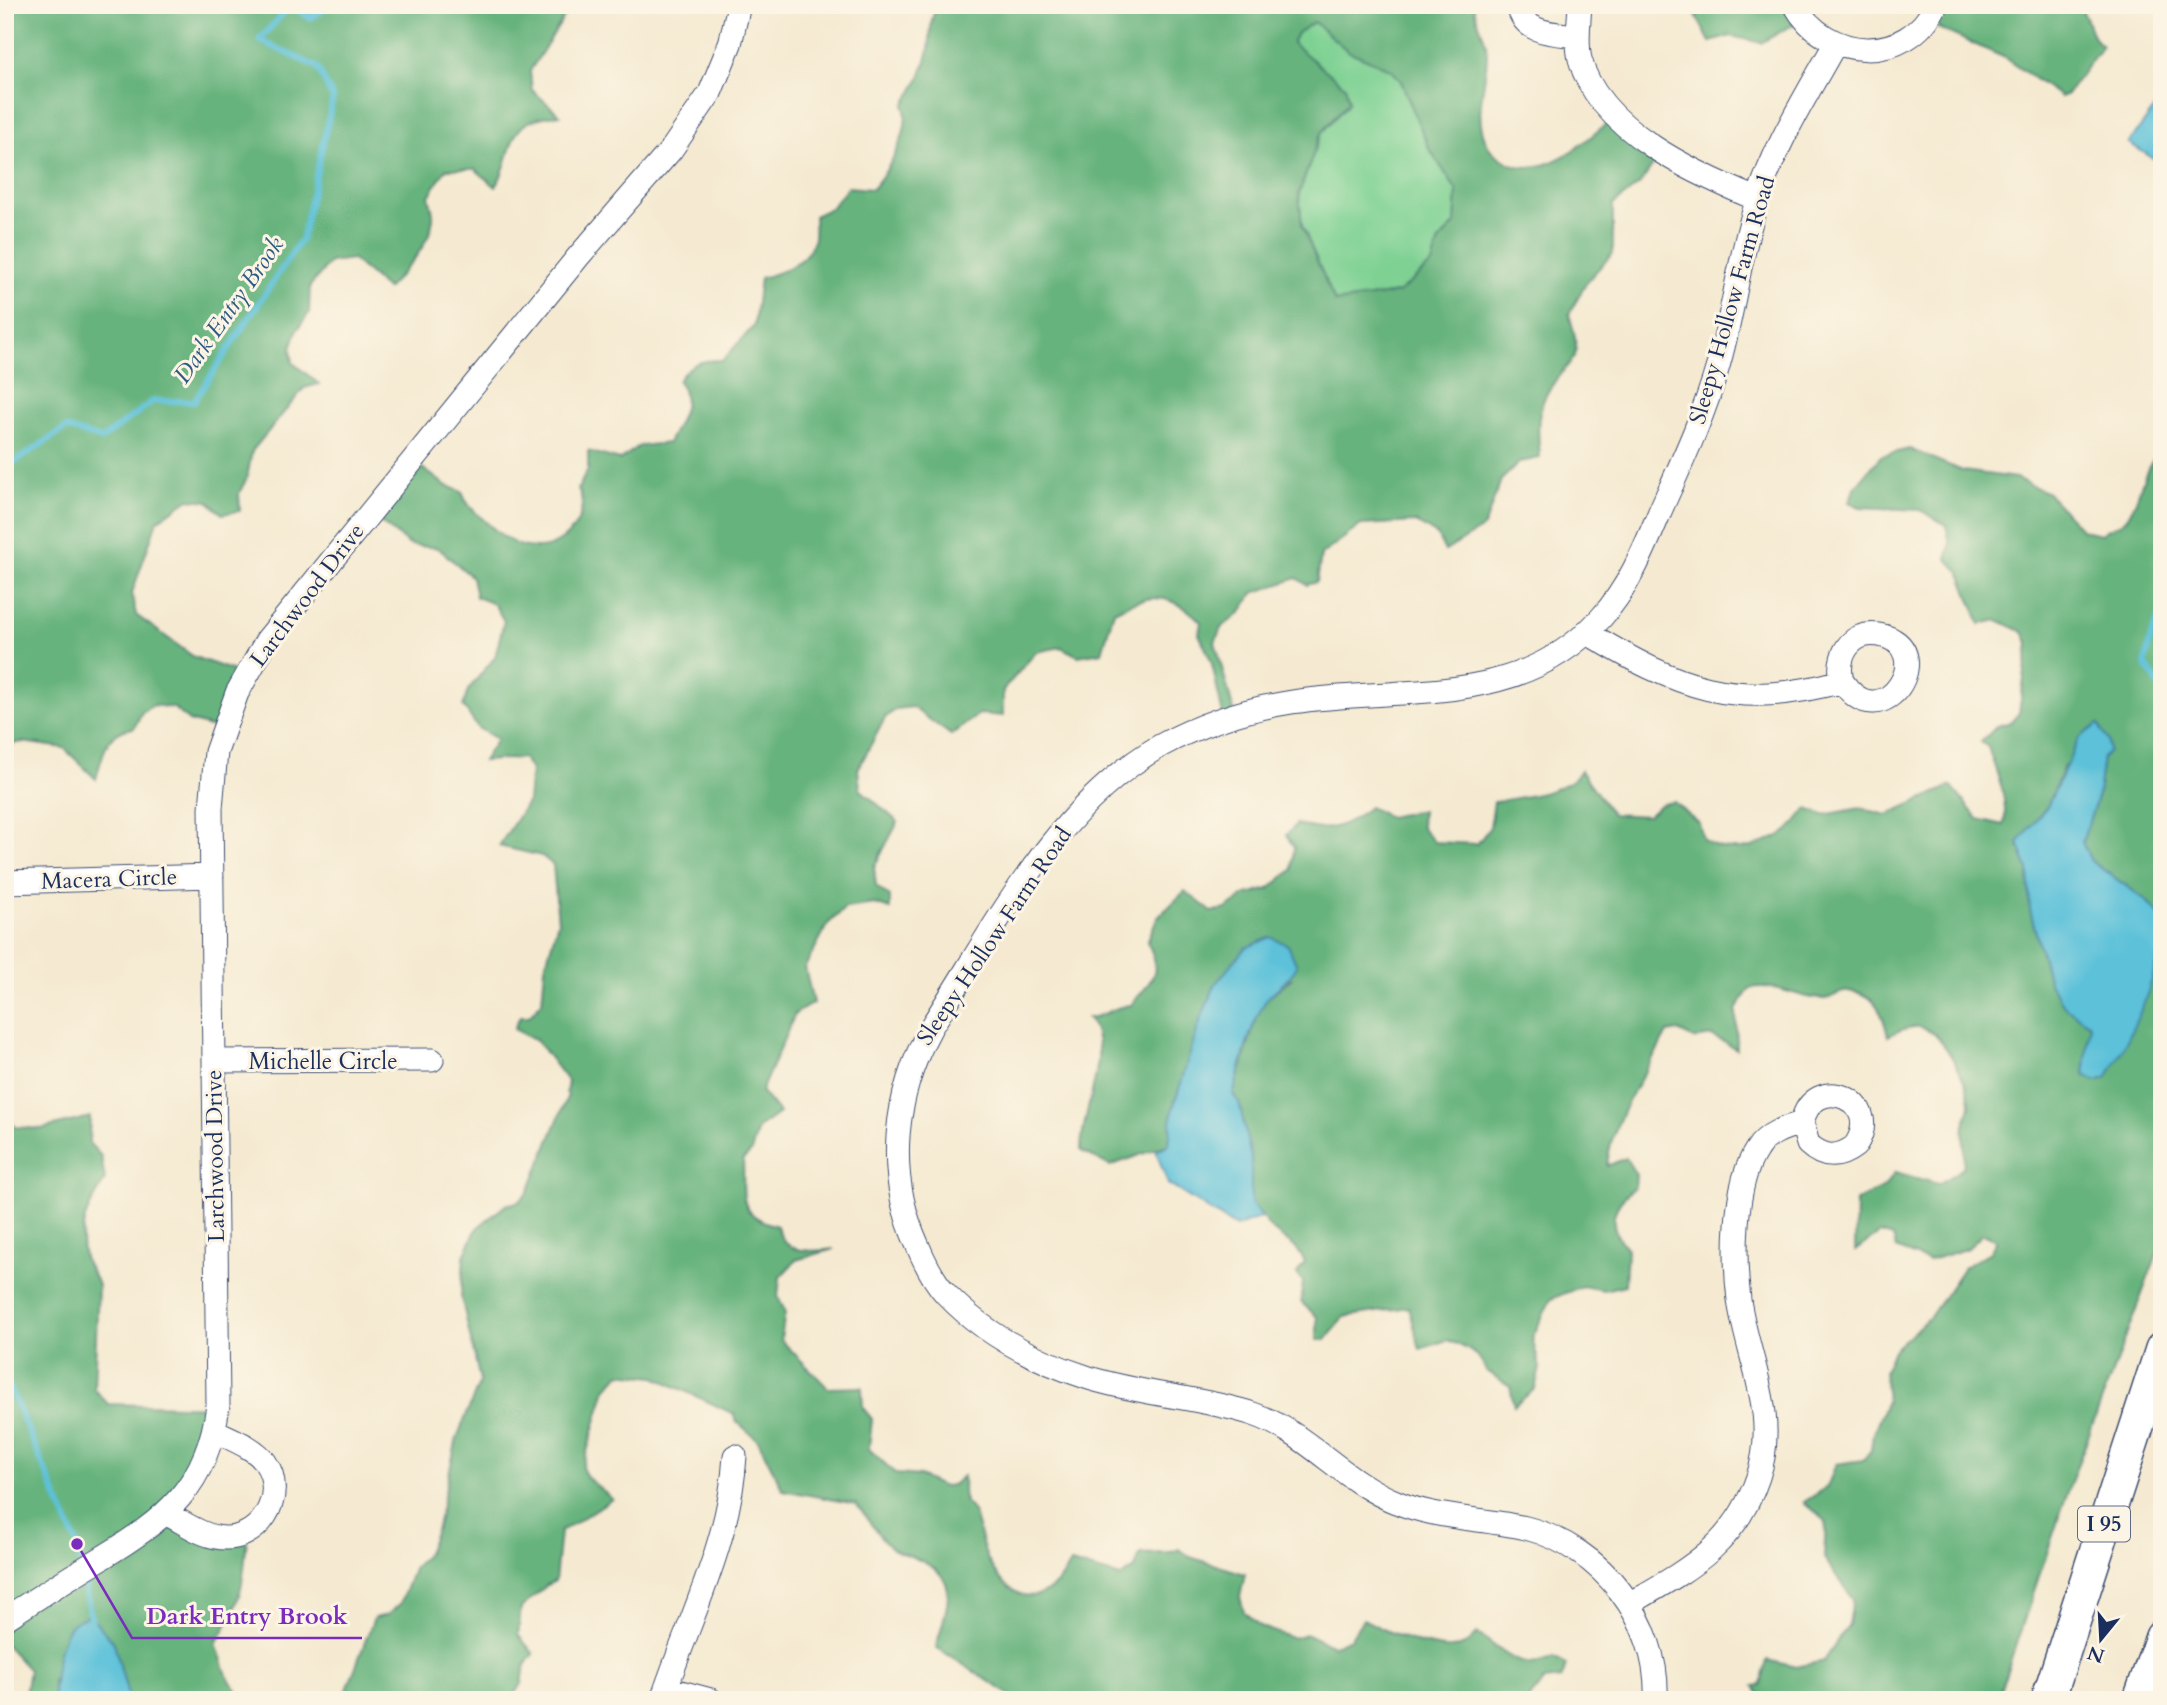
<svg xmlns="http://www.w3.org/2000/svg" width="2167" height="1705" font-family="Cardo,serif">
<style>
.green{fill:#7ed193;stroke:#4c8078;stroke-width:2}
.forest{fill:#66b37d;stroke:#40716e;stroke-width:2;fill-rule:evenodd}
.water{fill:#5cc1d9;stroke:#3c789c;stroke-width:2}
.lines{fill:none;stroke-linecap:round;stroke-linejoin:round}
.stream{stroke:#5cc1d9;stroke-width:6}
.minor-casing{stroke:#3c4b6f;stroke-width:25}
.highway-casing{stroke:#3c4b6f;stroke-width:36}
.minor{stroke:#fff;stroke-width:23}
.highway{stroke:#fff;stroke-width:33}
.labels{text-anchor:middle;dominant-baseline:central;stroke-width:6;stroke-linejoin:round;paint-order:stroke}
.shield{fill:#fcf5e5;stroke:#5e6a86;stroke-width:2}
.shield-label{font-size:21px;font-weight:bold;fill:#1b2f5e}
.street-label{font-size:23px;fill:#1b2f5e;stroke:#fcf5e5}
.water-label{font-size:24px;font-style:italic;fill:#2e5b83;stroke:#fcf5e5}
.leader{fill:none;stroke:#7b2cbf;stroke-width:2.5}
.callout-dot{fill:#7b2cbf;stroke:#fcf5e5;stroke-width:2.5}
.callout-label{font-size:24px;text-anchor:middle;font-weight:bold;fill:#7b2cbf;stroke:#fcf5e5;stroke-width:6;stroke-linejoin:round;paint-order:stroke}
</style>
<rect width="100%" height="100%" fill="#fcf5e5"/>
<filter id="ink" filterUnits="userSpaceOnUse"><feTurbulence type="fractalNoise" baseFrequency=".0143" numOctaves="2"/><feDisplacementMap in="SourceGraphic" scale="14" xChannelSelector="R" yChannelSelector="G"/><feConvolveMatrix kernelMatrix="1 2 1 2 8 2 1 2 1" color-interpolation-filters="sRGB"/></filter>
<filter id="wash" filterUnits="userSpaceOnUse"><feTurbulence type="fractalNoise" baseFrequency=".00686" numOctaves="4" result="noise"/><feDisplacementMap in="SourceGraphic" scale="28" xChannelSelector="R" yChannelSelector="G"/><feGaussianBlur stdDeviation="1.57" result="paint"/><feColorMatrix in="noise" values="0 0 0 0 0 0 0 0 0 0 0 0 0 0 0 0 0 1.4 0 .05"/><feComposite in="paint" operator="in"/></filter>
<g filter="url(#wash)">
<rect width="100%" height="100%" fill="#f5ead1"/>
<path class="green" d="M1314 21 1348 51 1392 70 1401 81 1429 148 1457 191 1455 224 1439 241 1432 264 1398 293 1335 302 1302 226 1299 193 1321 133 1347 105 1292 43 1297 33Z"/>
<path class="forest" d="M5 5 570 8 530 71 532 90 560 115C503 118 517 147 496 187L475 169H446L429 196C430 203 434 212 433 219 430 246 404 271 387 289L352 259 330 262 310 286 309 313 297 330 291 349 293 363 319 384 304 388 252 451 247 478 239 493 240 511 222 514 208 501 189 499 157 521 132 593 136 615 194 657 249 676 228 732 189 721 174 708 154 705 142 712 134 728C105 731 103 754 96 779L64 748 22 742 5 745V273L14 256 11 220 5 216Z
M938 5H1474C1475 22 1487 37 1487 51 1488 79 1474 109 1484 136 1487 148 1494 154 1504 160 1544 185 1590 137 1619 113L1662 152 1640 184 1613 205V253L1588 280 1569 314C1585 368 1573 351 1549 390 1535 411 1538 434 1540 458L1520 462 1501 480 1484 527 1445 551 1437 535 1416 522 1361 525 1321 555 1317 582 1307 585 1297 578 1253 593 1241 612 1221 628 1215 642 1234 712 1224 720 1211 660 1199 634 1201 622C1173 593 1149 592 1114 611L1102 652 1078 656 1061 647 1036 652 1003 690V716L979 714 951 735 912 707 896 709 885 718 858 769 860 789 898 822 874 867 876 886 890 897V909L875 904 845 908 828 924 805 967 813 1003 795 1014 761 1091 779 1113 758 1128 751 1152 743 1160C745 1198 735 1214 777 1226 784 1255 810 1252 834 1249L796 1260 780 1277 778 1296 785 1312 781 1340 828 1388 862 1387 863 1408 872 1419 869 1449 896 1474 920 1476 943 1487 954 1484 963 1476C964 1483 962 1492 964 1498 966 1505 973 1509 975 1517 980 1531 982 1550 990 1564 1015 1607 1048 1606 1071 1563L1121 1577 1135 1568 1140 1554 1168 1553 1179 1549 1190 1557 1245 1574 1240 1597 1244 1612 1261 1627 1292 1638 1307 1634 1333 1646 1350 1639 1363 1619C1385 1631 1440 1657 1465 1645 1469 1643 1474 1637 1477 1633 1503 1651 1522 1675 1553 1658L1567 1665 1561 1679 1544 1681 1528 1700H1011L1010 1695 936 1647C953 1587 961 1573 894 1550 886 1547 863 1512 856 1504L783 1490 758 1440 735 1420 734 1414 655 1377 620 1373 606 1389 582 1468 587 1477 612 1499 560 1532 555 1581 547 1585 521 1608 518 1635 534 1654 525 1665 522 1684 509 1700H346L345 1695 374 1618 387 1615 400 1604 414 1567 426 1555 437 1527 457 1438 480 1381 461 1296 464 1256 477 1228 506 1205 518 1202 528 1193 568 1095 566 1092 568 1082 536 1040 514 1029 520 1016H529L542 1002 545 967 558 922 553 865 542 856 499 846 528 801 531 770 523 758 483 761 497 739 478 728 463 706 468 690 495 657 504 621 494 604 476 597 472 577 438 548 410 545 371 515 413 461 445 485 462 492C466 505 475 512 485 521 500 535 515 548 537 548 566 548 592 514 578 489L588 469V451L620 460 639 446 668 443C678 423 694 402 678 381 689 362 702 360 723 360L754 326 760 278C778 274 804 264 812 245 816 238 814 224 814 216L831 208 848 187 872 189C889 170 912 130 904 105 915 89 923 73 928 54 932 37 928 20 938 5ZM1314 22 1348 51 1392 70 1401 81 1429 148 1457 191 1455 224 1439 241 1432 264 1398 293 1335 302 1302 226 1299 193 1321 133 1349 101 1345 86 1292 43 1297 33Z
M1693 5H1794L1798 22 1761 43 1731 36 1710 42 1693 10Z
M1937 5H2078C2090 17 2088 37 2102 46L2067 94 2061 97 2003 57 1931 25Z
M1909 449 1963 471 2016 478 2048 493 2082 530 2102 534C2110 525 2122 527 2129 515 2143 490 2140 473 2162 449V918L2146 900 2091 861 2082 842 2098 795 2103 757 2064 766 2048 805 2018 843 2028 869 2030 910 2050 985 2066 1008 2090 1024 2084 1074 2157 965 2162 939V1241L2071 1482 1997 1700H1764L1754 1686 1761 1685 1767 1660 1796 1667 1824 1661 1849 1624 1853 1600 1824 1558 1826 1521 1804 1502 1827 1487 1836 1464 1863 1460 1871 1450 1873 1433 1887 1401 1884 1372 1893 1350 1930 1317 1964 1267 1990 1252 1997 1240 1983 1234 1968 1248 1928 1261 1896 1248 1893 1237 1880 1233 1855 1251 1856 1201 1884 1187 1895 1172 1938 1184 1963 1168C1966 1152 1962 1139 1964 1125 1965 1118 1970 1112 1970 1104 1970 1085 1943 1034 1924 1028 1912 1024 1898 1031 1888 1036 1883 1013 1874 988 1844 992 1837 993 1831 999 1824 999 1797 999 1780 983 1750 988L1736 1010 1737 1049 1712 1036 1694 1039 1678 1031 1667 1033C1645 1075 1611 1118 1607 1166L1626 1158 1636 1175 1635 1186C1612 1207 1605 1224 1627 1249L1625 1285 1604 1290 1582 1286 1551 1299 1532 1338 1540 1368 1535 1389 1514 1406 1510 1386 1486 1371C1481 1353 1464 1347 1447 1340L1420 1349 1409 1307 1343 1317 1326 1340H1317V1317L1301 1302 1303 1281 1297 1274 1305 1262 1297 1249 1271 1229 1251 1202V1158L1239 1103 1233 1095 1256 1018 1267 998 1291 979 1216 983 1201 1018 1172 1112 1169 1144 1110 1166 1081 1151C1080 1113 1115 1050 1088 1018 1106 1017 1110 1007 1131 1005 1151 981 1164 972 1147 942L1157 918 1185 891 1212 912 1226 909 1246 895 1269 889 1292 870 1294 847 1286 835 1297 824C1325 834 1347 827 1369 807L1389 817 1422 810 1421 827 1434 842 1477 844 1490 827 1494 802C1522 796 1563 795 1581 771L1612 814 1648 816 1661 804 1674 802 1699 823 1703 839C1728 858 1760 847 1786 832 1795 827 1798 815 1808 809L1824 815 1860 808 1887 815 1951 786 1978 819 2004 825C2009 798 1996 773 1988 747L1981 742 1997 726 2011 722 2019 713 2029 644 2023 632 1998 620 1980 624 1959 571 1947 559 1950 544 1946 525 1920 510 1860 507 1849 502 1855 487 1881 456Z
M5 1109 15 1127 41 1129 90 1117 89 1143 101 1156 105 1180C89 1207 77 1224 84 1257 86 1266 95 1274 98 1286L94 1389 108 1404 221 1407 170 1513 247 1535C244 1579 242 1606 216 1643L228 1678 245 1700H129L114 1643 53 1679V1700H24L29 1670 5 1644Z"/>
<path class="water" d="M2162 104V164L2129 143 2157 105Z
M2098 724 2108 740 2109 751 2103 757 2098 795 2082 842 2091 861 2146 900 2162 918C2162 975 2134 1029 2107 1078L2096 1081 2084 1075 2090 1024 2066 1008 2050 985 2030 910 2028 869 2018 843 2048 805 2079 738Z
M1271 937 1288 945 1297 966C1289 982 1274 988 1265 1002 1248 1029 1242 1064 1233 1095L1239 1102 1251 1158V1202L1261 1217 1236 1227 1168 1184 1156 1151 1169 1144 1172 1112 1201 1018 1216 983 1245 948Z
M90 1615 114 1643 129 1700H53C53 1681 58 1641 71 1625 76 1620 84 1618 90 1615Z"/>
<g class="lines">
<path class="stream" d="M291 6 310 18 331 5
M5 465H10L66 428 102 439 153 401H194L302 238 333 98 317 67 259 40 291 5
M2162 613 2151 635 2145 664 2162 690
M5 1377 77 1544 81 1564
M83 1575 92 1623"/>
</g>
</g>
<g filter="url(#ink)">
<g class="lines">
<g class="minor-casing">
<path id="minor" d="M1518 5C1524 35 1553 33 1578 36
M1580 5C1579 23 1576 42 1580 59 1598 130 1696 174 1757 199
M1795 5C1826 61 1907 66 1936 5
M1586 632C1678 688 1735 711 1842 681 1883 744 1942 646 1879 635 1850 630 1836 657 1842 681
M5 882 212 876
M214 1061 432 1060
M167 1514C183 1522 199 1534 216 1537 258 1546 289 1496 265 1462 254 1447 231 1439 215 1431
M1629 1604C1687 1570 1735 1546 1758 1477 1779 1415 1748 1361 1739 1300 1734 1259 1733 1185 1757 1149 1767 1133 1785 1128 1802 1123L1808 1144C1823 1158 1838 1159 1855 1146 1886 1100 1813 1070 1802 1123
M5 1619C37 1598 68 1578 100 1559 166 1519 208 1486 218 1405L211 808 216 752 237 693 267 640 578 257 671 150 710 93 730 44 739 5
M666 1688 711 1700
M662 1700C689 1619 730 1542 735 1456
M1656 1700C1660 1622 1601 1547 1526 1528 1483 1518 1437 1519 1396 1502 1342 1481 1307 1432 1253 1414 1200 1397 1143 1395 1089 1378 1036 1361 985 1335 946 1294 933 1280 924 1261 917 1244 885 1173 894 1095 931 1027 995 928 1054 807 1160 746 1200 724 1247 709 1292 702 1401 685 1518 710 1601 618 1630 586 1645 547 1661 509 1682 462 1704 415 1718 366 1734 312 1739 255 1757 202 1774 146 1807 95 1835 44"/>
</g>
<g class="highway-casing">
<path id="highway" d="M2048 1700 2162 1349
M2140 1700 2162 1637"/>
</g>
<use href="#minor" class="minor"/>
<use href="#highway" class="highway"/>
</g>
</g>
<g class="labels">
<rect class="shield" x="2078" y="1506.5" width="52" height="35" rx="5"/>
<g class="shield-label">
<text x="2104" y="1524">I 95</text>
</g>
<g class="street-label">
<text transform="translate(1732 300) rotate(-74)">Sleepy Hollow Farm Road</text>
<text transform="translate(307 595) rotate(-53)">Larchwood Drive</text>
<text transform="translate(109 879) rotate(-2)">Macera Circle</text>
<text transform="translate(994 936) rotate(-56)">Sleepy Hollow Farm Road</text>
<text x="323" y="1061">Michelle Circle</text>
<text transform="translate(215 1156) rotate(-91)">Larchwood Drive</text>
</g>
<g class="water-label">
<text transform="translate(229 310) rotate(-55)">Dark Entry Brook</text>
</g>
</g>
<path class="leader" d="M77 1544L132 1638H362"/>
<circle class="callout-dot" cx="77" cy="1544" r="7"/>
<g class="callout-label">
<text x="247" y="1624">Dark Entry Brook</text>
</g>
<rect width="2167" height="1705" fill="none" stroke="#fcf5e5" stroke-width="28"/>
<g transform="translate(2101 1639) rotate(198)" stroke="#fcf5e5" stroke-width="5" paint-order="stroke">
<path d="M0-5L12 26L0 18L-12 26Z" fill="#1b2f5e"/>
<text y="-10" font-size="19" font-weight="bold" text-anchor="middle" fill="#1b2f5e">N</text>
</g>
</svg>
